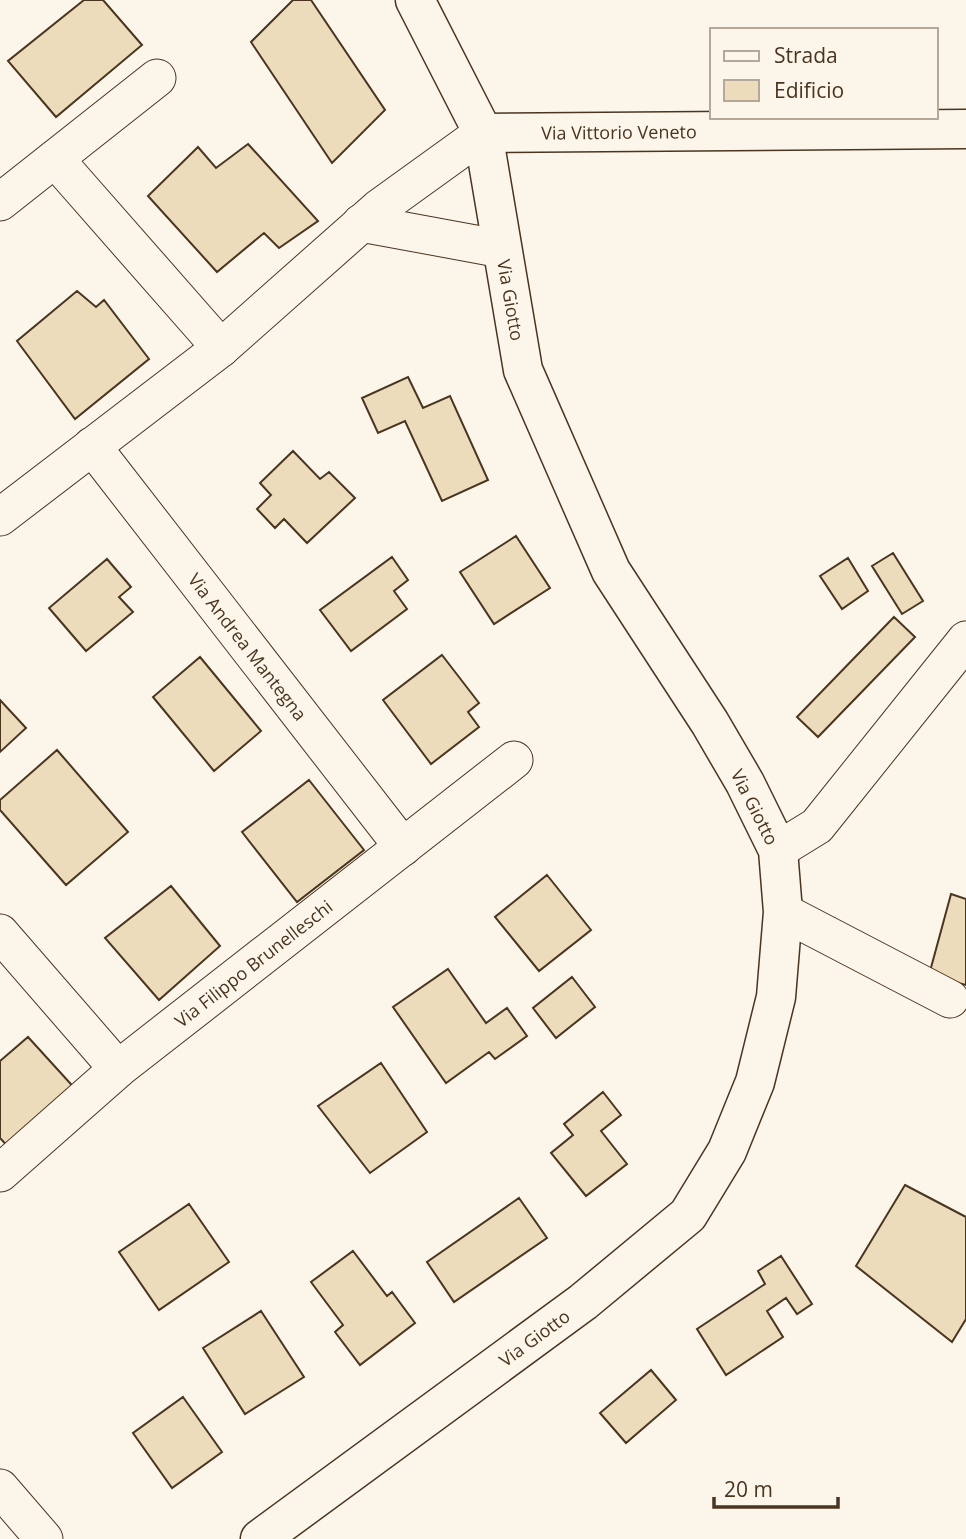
<svg xmlns="http://www.w3.org/2000/svg" width="966" height="1539" font-family="'Open Sans',sans-serif">
<style>
.building{fill:#ecdcbc;stroke:#4a3520;stroke-width:2}
.lines{fill:none;stroke-linecap:round;stroke-linejoin:round}
.street-casing{stroke:#4a3520;stroke-width:39}
.secondary-casing{stroke:#4a3520;stroke-width:41}
.street{stroke:#fbf6e9;stroke-width:37}
.secondary{stroke:#fbf6e9;stroke-width:38}
.labels{text-anchor:middle;dominant-baseline:central;stroke-width:5;stroke-linejoin:round;paint-order:stroke}
.street-label{font-size:18px;fill:#4a3520;stroke:#fbf6e9}
</style>
<rect width="100%" height="100%" fill="#fbf6e9"/>
<path class="building" d="M84 0H103L142 45 56 117 8 61Z
M293 0H311L385 110 332 163 251 42Z
M248 144 318 221 279 248 264 233 217 272 148 196 198 147 216 168Z
M77 291 96 307 104 300 149 359 75 419 17 341Z
M408 377 423 408 450 396 488 480 442 501 405 421 378 433 362 398Z
M293 451 320 479 329 472 355 498 307 543 284 519 275 528 257 509 271 495 260 483Z
M516 536 550 588 494 624 460 572Z
M893 553 923 601 902 614 872 566Z
M392 557 408 580 394 591 407 609 351 651 320 610Z
M848 558 868 591 842 609 820 576Z
M107 559 131 587 119 597 133 612 86 651 49 608Z
M894 617 915 637 818 737 797 717Z
M442 655 479 703 468 712 479 727 431 764 383 700Z
M200 657 261 731 214 771 153 697Z
M0 700 26 728 0 752Z
M57 750 128 832 66 885 0 810V800Z
M309 780 364 850 297 902 242 832Z
M547 875 591 930 539 971 495 917Z
M171 886 220 946 159 1000 105 938Z
M951 894 966 899V985L929 975Z
M448 969 486 1023 507 1008 527 1036 495 1059 489 1052 446 1083 393 1007Z
M572 977 595 1007 556 1038 533 1008Z
M28 1037 79 1093 11 1150 0 1138V1061Z
M381 1063 427 1132 370 1173 318 1106Z
M603 1092 621 1115 601 1131 627 1164 586 1196 551 1153 573 1135 564 1124Z
M905 1185 966 1217V1319L952 1342 856 1266Z
M519 1198 547 1238 454 1302 427 1262Z
M189 1204 229 1262 159 1310 119 1252Z
M353 1251 387 1296 392 1292 415 1323 360 1365 335 1332 343 1325 311 1282Z
M781 1256 812 1304 797 1314 786 1298 767 1311 783 1337 726 1375 697 1329 765 1284 758 1271Z
M261 1311 304 1377 245 1414 203 1348Z
M651 1370 676 1400 626 1443 600 1413Z
M183 1397 222 1452 172 1488 133 1433Z"/>
<g class="lines">
<g class="street-casing">
<g id="street">
<path d="M55 159 221 348"/>
<path d="M0 202 157 78"/>
<path d="M361 223 502 249"/>
<path id="s1" d="M92 446 403 847"/>
<path d="M0 517 221 348 379 208 483 133"/>
<path d="M778 850 817 826 966 640"/>
<path d="M783 912 950 999"/>
<path d="M0 933 118 1069"/>
<path id="s2" d="M0 1173 118 1069 514 760"/>
<path d="M0 1488 44 1539"/>
</g>
</g>
<g class="secondary-casing">
<g id="secondary">
<path id="s3" d="M483 133 966 129"/>
<path id="s4" d="M260 1539 583 1302 688 1215 727 1151 755 1082 776 997 783 912 778 850 745 783 710 723 611 571 523 370 483 133 415 0"/>
</g>
</g>
<use href="#street" class="street"/>
<use href="#secondary" class="secondary"/>
</g>
<g class="labels">
<g class="street-label">
<text stroke="none"><textPath href="#s3" startOffset="136">Via Vittorio Veneto</textPath></text>
<text transform="translate(511 300) rotate(80)">Via Giotto</text>
<text stroke="none"><textPath href="#s1" startOffset="254">Via Andrea Mantegna</textPath></text>
<text transform="translate(755 807) rotate(63)">Via Giotto</text>
<text stroke="none"><textPath href="#s2" startOffset="329">Via Filippo Brunelleschi</textPath></text>
<text stroke="none"><textPath href="#s4" startOffset="340">Via Giotto</textPath></text>
</g>
</g>
<rect x="710" y="28" width="228" height="91" fill="#fbf6e9" stroke="#b4a999" stroke-width="2"/>
<rect x="724" y="51" width="35" height="10" fill="#fbf6e9" stroke="#b4a999" stroke-width="2"/>
<text x="774" y="63" font-size="21" fill="#4a3520">Strada</text>
<rect x="724" y="80" width="35" height="21" fill="#ecdcbc" stroke="#b4a999" stroke-width="2"/>
<text x="774" y="98" font-size="21" fill="#4a3520">Edificio</text>
<path d="M714 1497v10h124v-10" fill="none" stroke="#4a3520" stroke-width="3.5"/>
<text x="724" y="1497" font-size="21" fill="#4a3520" stroke="#fbf6e9" stroke-width="5" paint-order="stroke">20 m</text>
</svg>
